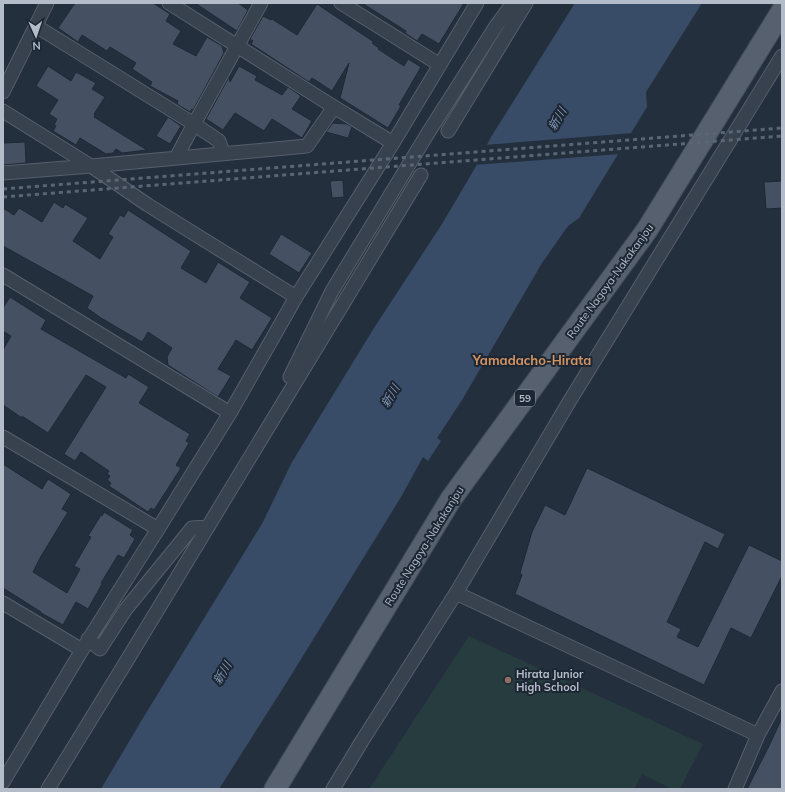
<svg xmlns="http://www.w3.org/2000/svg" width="785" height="792" font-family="Mulish,'Noto Sans JP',sans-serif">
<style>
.grass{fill:#263c3f}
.water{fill:#394c67}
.pier{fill:#242f3e}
.building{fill:#455162;stroke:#1f2835}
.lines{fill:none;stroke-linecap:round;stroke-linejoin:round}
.street-casing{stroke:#565f6c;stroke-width:15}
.primary-casing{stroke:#414a57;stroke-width:23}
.street{stroke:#38414e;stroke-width:13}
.primary{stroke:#56606e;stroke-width:21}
.rail{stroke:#5a6575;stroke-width:3;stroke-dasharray:4 4;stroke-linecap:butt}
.education-dot{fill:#8d6e63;stroke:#1d2633;stroke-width:1.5}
.labels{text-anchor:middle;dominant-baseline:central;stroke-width:4;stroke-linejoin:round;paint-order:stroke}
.shield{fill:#1d2633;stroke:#878f9c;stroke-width:1}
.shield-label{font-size:10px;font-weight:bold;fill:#b4bcc9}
.street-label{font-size:11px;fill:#b4bcc9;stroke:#1d2633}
.poi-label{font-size:11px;font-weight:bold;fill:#b4bcc9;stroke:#1d2633;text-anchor:start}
.water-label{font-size:12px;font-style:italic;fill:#7c92b1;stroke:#1d2633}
.quarter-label{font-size:13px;font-weight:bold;fill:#d59563;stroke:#1d2633}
</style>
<rect width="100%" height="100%" fill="#242f3e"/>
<path class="grass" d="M469 636 703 744 680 789H672L642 774 634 789H369Z"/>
<path class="water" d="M575 3H702L646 92 647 107 579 218 568 226 542 263 462 400 437 438 441 441 428 461 423 457 401 497 290 677 219 789H101L143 718 263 522 291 464 303 444 374 328 442 224 475 168 491 137Z"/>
<path class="pier" d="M633 133 620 154 474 165 484 145Z"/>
<path class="building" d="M75 3H153L170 14 166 21 181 31 173 44 196 56 207 37 222 46 224 53 193 110 192 109 190 112 177 104 178 101 150 86 152 82 132 69 136 63 110 47 107 51 82 35 78 42 58 28Z
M195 3H238L248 10 237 31Z
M362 3H464L439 44 422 34 417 41 405 33 406 31Z
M317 4 374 42 372 43 379 48 378 49 404 66 408 59 421 67 399 105 401 106 388 128 340 98 349 63 332 91 312 78 309 82 251 44 253 41 250 39 263 16 271 20 272 19 297 35Z
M48 66 71 81 76 72 96 83 92 89 105 97 94 114 95 115 94 117 147 150 122 153 116 149 113 153 106 154 80 138 76 145 53 131 56 126 54 125 57 119 49 114 58 100 36 86Z
M239 66 257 76 255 80 282 95 288 87 301 96 292 109 312 121H314L312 125V121L302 138 272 119 264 131 235 113 223 130 206 119 229 77 230 82Z
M168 117 181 126 170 144 156 136Z
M333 123 347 124 352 127 348 138 326 132Z
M25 142 26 163 3 165V143Z
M343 180 344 197 332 198 330 181Z
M782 181V208L766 209 764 182Z
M54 202 63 208 65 204 88 218 73 241 100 259 113 237 108 234 120 215 124 217 128 210 191 251 181 268 206 283 218 262 250 282 240 298 272 318 252 350 236 340 218 369 231 376 218 397 168 365 167 357 172 348 148 332 142 342 101 318 87 308 93 296 3 246V208L14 215 19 208 42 222Z
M281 234 312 253 299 273 269 254Z
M10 297 46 320 41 329 126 378 128 374 149 387 139 403 190 434 186 441 189 443 176 465 181 468 154 510 151 508 148 512 109 486 111 483 107 480 110 476 107 474 109 471 81 452 75 461 64 454 106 387 86 375 48 433 22 416V418L3 405V350L11 336 3 331V308Z
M3 464 42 489 48 479 71 494 62 509 68 512 40 558 33 572 67 593 80 569 74 566 91 537 88 536 101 515 102 516 104 512 133 530 130 535 135 539 124 558 118 555 101 583 102 584 88 609 76 602 63 625 41 613V612L3 588Z
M587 468 725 534 718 549 705 542 667 622 681 629 677 637 698 647 749 545 782 561V576L751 638 731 628 704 685 515 594 522 575 520 573 532 532 545 505 565 515Z
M782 718V789H747L768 748Z"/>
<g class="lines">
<g class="street-casing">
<path id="street" d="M169 3 334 107 393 143
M341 3 440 65
M36 26 194 124 219 141 223 153
M3 92 47 3
M3 111 91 166 148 205 296 297
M448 131 526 3
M176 158 194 124 261 3
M3 173 91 166 307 146 334 107
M3 275 230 413
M290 377 332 291 428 133 496 26 513 3
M3 437 158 529
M456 593 758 735
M3 603 82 650
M88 639 100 649 126 609 192 528 208 527
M3 782 82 650 158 529 230 413 296 297 393 143 477 3
M48 789 126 662 421 175
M333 789 362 741 456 593 569 402 782 56
M735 789 758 735 782 691"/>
</g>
<g class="primary-casing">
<path id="primary" d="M275 789 451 499 647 230 782 11"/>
</g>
<use href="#street" class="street"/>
<use href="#primary" class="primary"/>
<path class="rail" d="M3 189 782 128
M3 197 782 136"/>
</g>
<circle class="education-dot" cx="508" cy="680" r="4"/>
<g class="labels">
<rect class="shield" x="515" y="390" width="20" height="16" rx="3"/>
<g class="shield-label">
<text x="525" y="398">59</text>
</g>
<g class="street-label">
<text transform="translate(610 281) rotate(-54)">Route Nagoya-Nakakanjou</text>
<text transform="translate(424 546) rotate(-58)">Route Nagoya-Nakakanjou</text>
</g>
<g class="poi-label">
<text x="516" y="674">Hirata Junior<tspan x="516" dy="13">High School</tspan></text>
</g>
<g class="water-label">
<text transform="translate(557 119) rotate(-59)">新川</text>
<text transform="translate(390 396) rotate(-59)">新川</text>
<text transform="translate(222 673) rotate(-59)">新川</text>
</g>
<g class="quarter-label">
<text x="532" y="360">Yamadacho-Hirata</text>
</g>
</g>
<rect width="785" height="792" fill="none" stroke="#b4bcc9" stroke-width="8"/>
<g transform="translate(36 36) rotate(177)" stroke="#1d2633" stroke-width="3" paint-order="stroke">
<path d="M0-3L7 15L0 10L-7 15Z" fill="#b4bcc9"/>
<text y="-6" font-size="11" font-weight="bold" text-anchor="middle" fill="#b4bcc9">N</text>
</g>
</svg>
